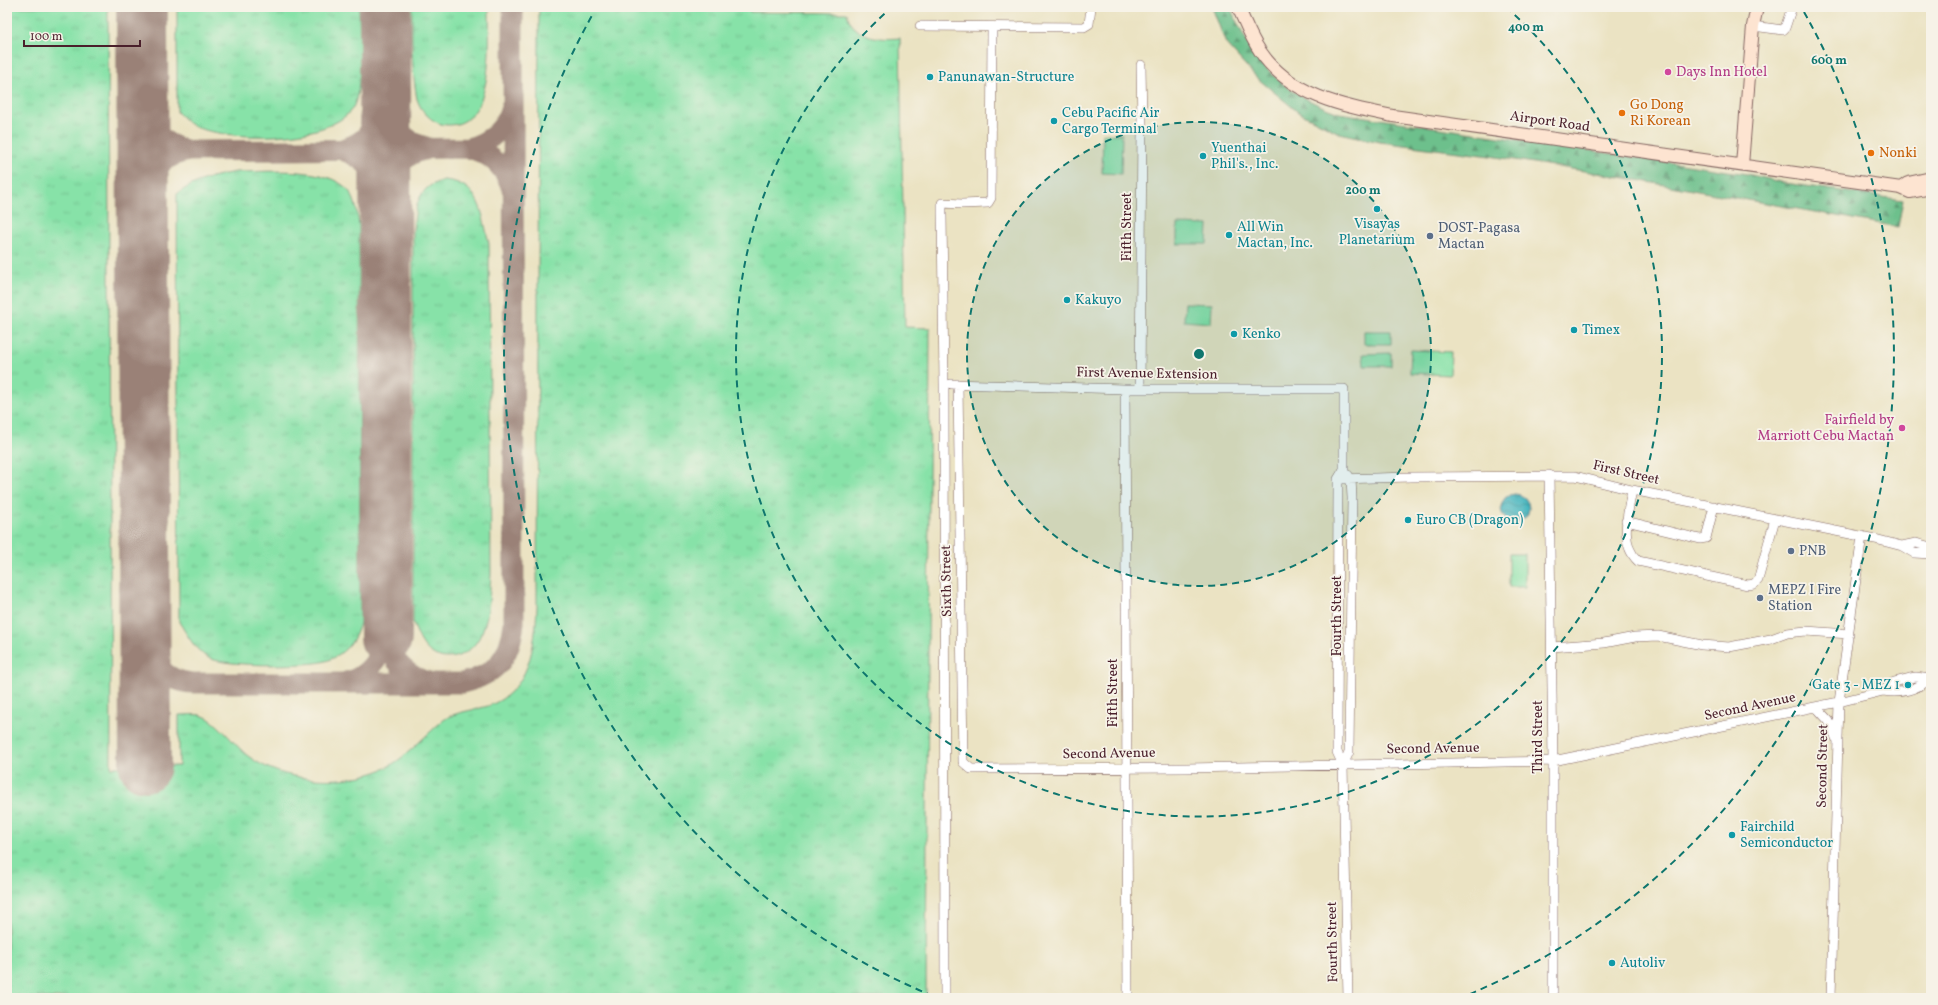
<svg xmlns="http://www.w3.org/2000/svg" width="1938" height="1005" font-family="Vollkorn,serif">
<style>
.grass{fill:url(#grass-tufts);stroke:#68806a}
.forest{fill:url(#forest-firs);stroke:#5c705c}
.pitch{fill:#87e2a8;stroke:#68806a}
.water{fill:url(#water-waves);stroke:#486a75}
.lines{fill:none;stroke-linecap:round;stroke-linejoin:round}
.taxiway{stroke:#9a8177;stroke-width:21}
.runway{stroke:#9a8177;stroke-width:52}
.street-casing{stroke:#826460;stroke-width:10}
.secondary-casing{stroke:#826460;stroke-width:14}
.street{stroke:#fff;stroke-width:9}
.secondary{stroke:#fde4d1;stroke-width:12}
.ring{fill:none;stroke:#0f766e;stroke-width:2;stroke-dasharray:7 5}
.hotel-dot{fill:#d1479c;stroke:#f7f3e8;stroke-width:1.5}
.culture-dot{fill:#0f9aa8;stroke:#f7f3e8;stroke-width:1.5}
.food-dot{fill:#e8710a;stroke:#f7f3e8;stroke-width:1.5}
.service-dot{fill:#5c6f8a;stroke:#f7f3e8;stroke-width:1.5}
.labels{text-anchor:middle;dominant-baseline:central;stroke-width:3.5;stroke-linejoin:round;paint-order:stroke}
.hotel-label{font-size:14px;fill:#b23c85;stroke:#f7f3e8;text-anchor:start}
.culture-label{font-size:14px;fill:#0d838f;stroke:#f7f3e8;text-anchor:start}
.food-label{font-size:14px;fill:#c56008;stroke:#f7f3e8;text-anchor:start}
.street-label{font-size:14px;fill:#4a1f2b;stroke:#f7f3e8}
.service-label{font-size:14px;fill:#4e5e75;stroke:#f7f3e8;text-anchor:start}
.centre{fill:#0f766e;stroke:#f7f3e8;stroke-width:2}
.ring-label{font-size:12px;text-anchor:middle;font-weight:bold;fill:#0f766e;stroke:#f7f3e8;stroke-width:3.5;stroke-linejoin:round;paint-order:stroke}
</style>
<defs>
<pattern id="grass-tufts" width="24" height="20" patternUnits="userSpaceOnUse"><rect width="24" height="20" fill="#87e2a8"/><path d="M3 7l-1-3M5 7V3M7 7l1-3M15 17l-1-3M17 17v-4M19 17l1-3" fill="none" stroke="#76c191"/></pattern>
<pattern id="forest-firs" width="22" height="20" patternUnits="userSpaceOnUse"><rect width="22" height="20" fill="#6dc08c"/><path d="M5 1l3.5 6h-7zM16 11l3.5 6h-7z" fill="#5c9b73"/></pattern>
<pattern id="water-waves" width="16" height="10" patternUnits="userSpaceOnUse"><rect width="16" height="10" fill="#47b6bf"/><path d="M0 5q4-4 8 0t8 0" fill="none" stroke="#3d939b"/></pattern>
</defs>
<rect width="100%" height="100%" fill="#f7f3e8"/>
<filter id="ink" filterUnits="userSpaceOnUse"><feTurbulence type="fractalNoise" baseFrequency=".025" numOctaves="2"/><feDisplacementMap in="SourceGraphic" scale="8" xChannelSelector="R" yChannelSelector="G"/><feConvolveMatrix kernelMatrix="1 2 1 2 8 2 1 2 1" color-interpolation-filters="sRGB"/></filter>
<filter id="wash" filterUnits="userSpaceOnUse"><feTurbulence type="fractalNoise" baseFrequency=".012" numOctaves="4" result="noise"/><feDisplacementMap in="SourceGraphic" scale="16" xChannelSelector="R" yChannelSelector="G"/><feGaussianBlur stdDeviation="0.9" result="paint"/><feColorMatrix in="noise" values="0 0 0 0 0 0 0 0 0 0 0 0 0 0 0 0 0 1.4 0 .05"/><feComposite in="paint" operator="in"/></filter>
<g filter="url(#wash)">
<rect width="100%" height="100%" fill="#ebe3c3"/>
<path class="grass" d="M7 7H108L111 767 179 766V715C186 715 193 714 200 715 216 718 235 746 248 756 282 782 337 785 376 772 397 765 413 748 429 733 436 727 442 720 450 716 462 711 475 710 488 706 530 691 535 646 537 607L539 7H750V12L847 13C851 37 880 40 900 38L905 327 930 328 926 998H7Z
M177 7H359C359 30 364 92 352 109 329 143 227 141 193 126 187 123 182 116 177 112Z
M412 7H489C489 40 496 127 447 125 436 125 423 114 419 104 416 99 416 91 415 86 411 60 412 33 412 7Z
M236 172C266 172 319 166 344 186 356 195 357 212 359 225L360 623C356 637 350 647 338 655 334 658 327 661 322 662 302 666 222 667 207 657 194 649 187 634 179 622L177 194C196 180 213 176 236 172Z
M444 180C481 183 482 214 489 244L491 575C489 596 490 619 479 638 470 655 447 665 430 652 421 645 417 633 413 623V230C416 205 417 187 444 180Z"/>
<path class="forest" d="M1212 7H1230C1255 65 1280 92 1339 113L1747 174 1785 183 1903 200 1898 227 1609 175 1490 156 1380 142 1339 133 1298 112 1257 78 1226 44Z"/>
<path class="pitch" d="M1103 134H1122L1121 174 1102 173Z
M1177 224 1208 225 1207 244H1177Z
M1185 303 1212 304 1211 323 1184 321Z
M1364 331H1391V344H1364Z
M1411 350 1451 352 1450 375 1410 373Z
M1391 353V366H1364L1363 354Z
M1509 554H1525V587H1509Z"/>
<path class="water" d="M1501 508a14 14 0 1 1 28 0a14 14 0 1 1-28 0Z"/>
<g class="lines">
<path class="taxiway" d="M386 101C390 124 404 141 426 147
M143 117C154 136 169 146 190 151
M345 148C368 142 380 123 386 101
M468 148C490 153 505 167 512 189
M342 150C366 158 378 174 386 197
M143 193C150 169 165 155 190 151L468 148C490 142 506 129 511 107
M386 197C388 175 401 155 424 150
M144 637C150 662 165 681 192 683H462C496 675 510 658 514 623L513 7
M386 638C391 660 407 677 429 682
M346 682C368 677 380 658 386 638"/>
<path class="runway" d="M142 7 145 766
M385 7 386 638"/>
</g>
</g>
<g filter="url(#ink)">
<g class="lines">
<g class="street-casing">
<path id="street" d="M920 26 1084 27 1089 24 1091 7
M1753 26 1783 30 1785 28 1792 7
M951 384 1125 389H1344V469L1338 479 1337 752 1343 765 1348 998
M958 384 963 762 971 769 1187 768 1553 761 1839 702 1883 691 1894 682 1910 678 1916 677 1930 679
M1125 389 1128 998
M1140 389 1142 125 1141 65
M1549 475 1553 761V998
M1338 479 1411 477 1575 476 1632 490 1875 539 1902 546 1914 553 1931 554
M1632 490C1628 513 1619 543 1638 561L1748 585 1754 584 1758 580 1775 519
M1626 521 1700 539 1706 538 1714 506
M1902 546 1916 543 1931 547
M1552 647 1604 643 1635 637 1658 636 1702 645 1729 647 1771 639 1787 633 1806 631 1849 634
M1883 691C1903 694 1914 690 1931 679
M1816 707 1829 721 1836 738
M1343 765 1349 752 1352 498 1351 479 1348 475
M945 998 944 384 942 214V203L962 204 988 203 991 198 992 27
M1831 998 1839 702 1862 536"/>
</g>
<g class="secondary-casing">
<path id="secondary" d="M1238 7C1245 22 1251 38 1260 51 1290 96 1343 106 1393 116L1901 188 1910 192 1931 188
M1742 165 1753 26 1757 7
M1901 188 1908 183 1931 178"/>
</g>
<use href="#street" class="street"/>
<use href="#secondary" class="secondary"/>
</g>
</g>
<circle cx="1199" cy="354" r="232" fill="#0f766e" fill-opacity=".12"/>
<g class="ring">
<circle cx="1199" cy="354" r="232"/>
<path d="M1506 7A463 463 0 1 1 892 7"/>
<path d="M933 996A695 695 0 0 1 594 12M1804 12A695 695 0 0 1 1465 996"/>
</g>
<g class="hotel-dot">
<circle cx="1668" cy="72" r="4"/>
<circle cx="1902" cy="428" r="4"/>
</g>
<g class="culture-dot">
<circle cx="930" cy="77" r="4"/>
<circle cx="1054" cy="121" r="4"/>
<circle cx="1203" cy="156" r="4"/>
<circle cx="1377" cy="209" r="4"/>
<circle cx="1229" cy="235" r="4"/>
<circle cx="1067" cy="300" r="4"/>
<circle cx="1574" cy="330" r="4"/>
<circle cx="1234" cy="334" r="4"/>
<circle cx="1408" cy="520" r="4"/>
<circle cx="1908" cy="685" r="4"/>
<circle cx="1732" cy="835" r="4"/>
<circle cx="1612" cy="963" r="4"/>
</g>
<g class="food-dot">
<circle cx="1622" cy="113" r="4"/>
<circle cx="1871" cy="153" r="4"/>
</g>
<g class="service-dot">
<circle cx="1430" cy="236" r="4"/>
<circle cx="1791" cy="551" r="4"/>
<circle cx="1760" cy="598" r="4"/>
</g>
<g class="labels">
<g class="hotel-label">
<text x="1676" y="72">Days Inn Hotel</text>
<text x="1894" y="420" text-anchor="end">Fairfield by<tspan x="1894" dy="16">Marriott Cebu Mactan</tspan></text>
</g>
<g class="culture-label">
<text x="938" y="77">Panunawan-Structure</text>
<text x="1062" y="113">Cebu Pacific Air<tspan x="1062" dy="16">Cargo Terminal</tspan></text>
<text x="1211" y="148">Yuenthai<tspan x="1211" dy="16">Phil's., Inc.</tspan></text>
<text x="1377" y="224" text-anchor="middle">Visayas<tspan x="1377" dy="16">Planetarium</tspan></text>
<text x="1237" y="227">All Win<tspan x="1237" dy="16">Mactan, Inc.</tspan></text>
<text x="1075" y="300">Kakuyo</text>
<text x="1582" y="330">Timex</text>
<text x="1242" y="334">Kenko</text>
<text x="1416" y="520">Euro CB (Dragon)</text>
<text x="1900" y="685" text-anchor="end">Gate 3 - MEZ 1</text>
<text x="1740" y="827">Fairchild<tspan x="1740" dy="16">Semiconductor</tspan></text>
<text x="1620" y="963">Autoliv</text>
</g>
<g class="food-label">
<text x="1630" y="105">Go Dong<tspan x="1630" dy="16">Ri Korean</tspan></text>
<text x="1879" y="153">Nonki</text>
</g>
<g class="street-label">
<text transform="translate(1550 122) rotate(8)">Airport Road</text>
<text transform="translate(1127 227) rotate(-90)">Fifth Street</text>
<text transform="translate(1147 374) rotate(1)">First Avenue Extension</text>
<text transform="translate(1626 473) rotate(13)">First Street</text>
<text transform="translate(947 581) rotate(-91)">Sixth Street</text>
<text transform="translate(1337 616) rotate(-90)">Fourth Street</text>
<text transform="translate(1113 693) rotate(-90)">Fifth Street</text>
<text transform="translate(1750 707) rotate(-12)">Second Avenue</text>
<text transform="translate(1538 737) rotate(-90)">Third Street</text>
<text transform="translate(1433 749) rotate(-1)">Second Avenue</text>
<text transform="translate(1109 754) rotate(-1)">Second Avenue</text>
<text transform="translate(1823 766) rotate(-89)">Second Street</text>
<text transform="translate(1333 942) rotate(-91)">Fourth Street</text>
</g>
<g class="service-label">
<text x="1438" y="228">DOST-Pagasa<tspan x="1438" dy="16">Mactan</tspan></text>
<text x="1799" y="551">PNB</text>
<text x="1768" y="590">MEPZ I Fire<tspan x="1768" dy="16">Station</tspan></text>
</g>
</g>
<circle cx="1199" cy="354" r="6" class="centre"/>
<g class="ring-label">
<text x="1526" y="31">400 m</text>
<text x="1829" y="64">600 m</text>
<text x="1363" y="194">200 m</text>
</g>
<rect width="1938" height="1005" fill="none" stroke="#f7f3e8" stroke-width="24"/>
<path d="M24 40v6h116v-6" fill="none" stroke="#4a1f2b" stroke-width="2"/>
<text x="30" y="40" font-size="12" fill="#4a1f2b" stroke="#f7f3e8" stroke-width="3" paint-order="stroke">100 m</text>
</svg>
